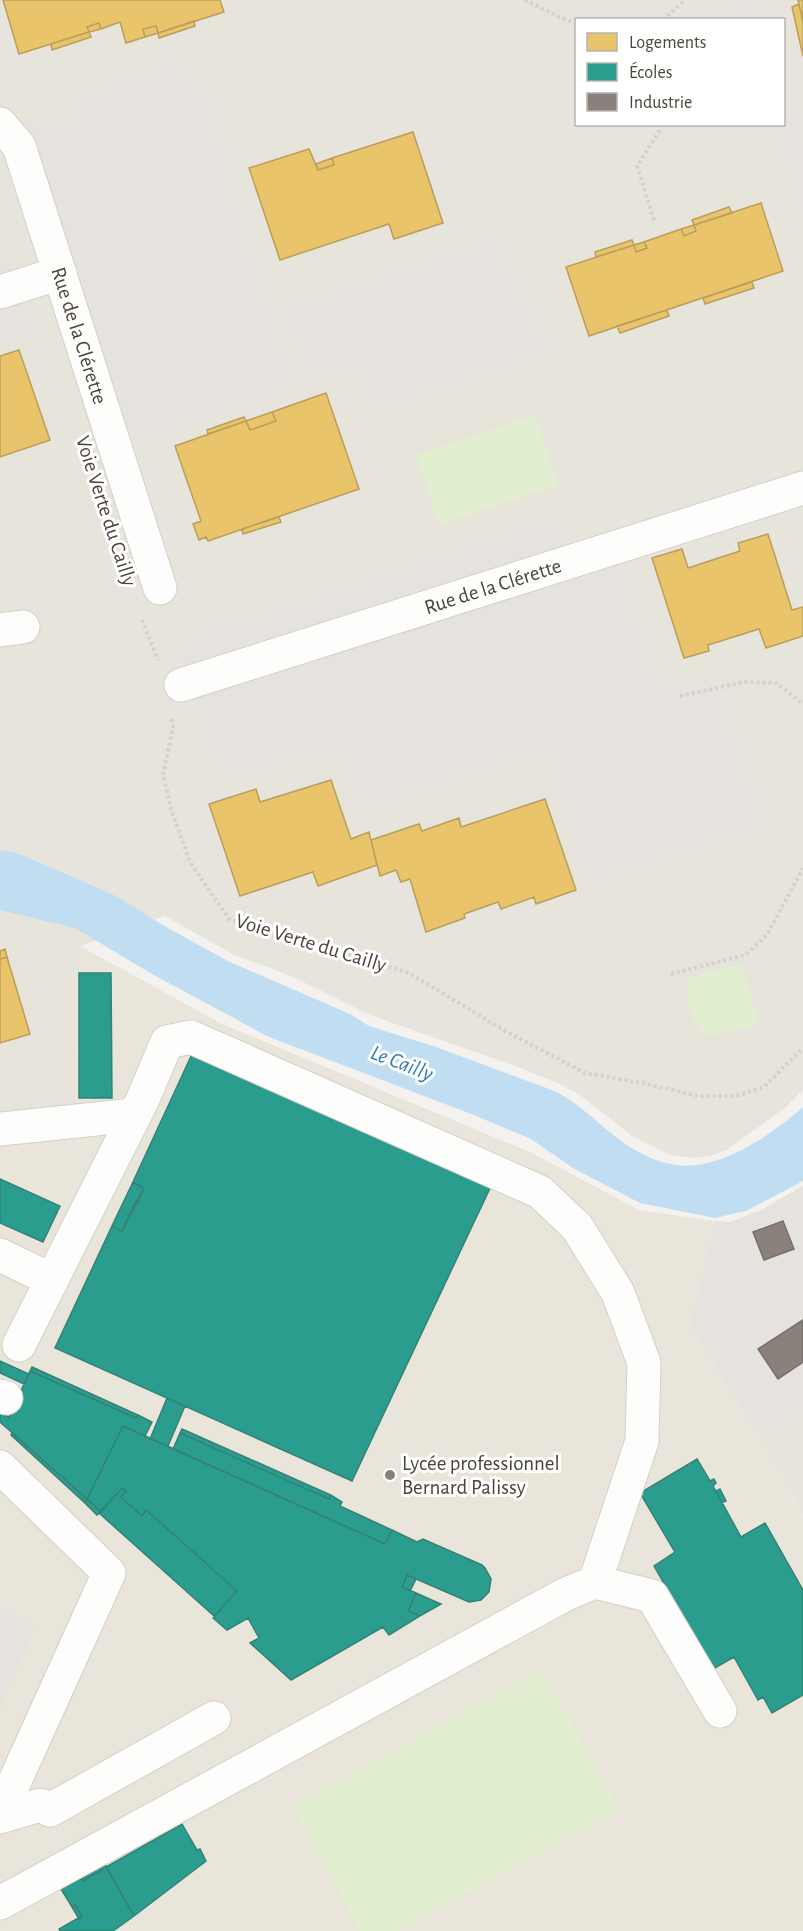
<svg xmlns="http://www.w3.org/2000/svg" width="803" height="1931" font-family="'Alegreya Sans',sans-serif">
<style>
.residential{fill:#e7e4dc;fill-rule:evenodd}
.industrial{fill:#e6e2de}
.education{fill:#eae5da}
.green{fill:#e1eecf}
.parking{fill:#e6e3df}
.water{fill:#c0ddf1}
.homes{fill:#e9c46a;stroke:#ba9e5b;stroke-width:1.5}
.schools{fill:#2a9d8f;stroke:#348275;stroke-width:1.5}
.industry{fill:#8a817c;stroke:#776f68;stroke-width:1.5}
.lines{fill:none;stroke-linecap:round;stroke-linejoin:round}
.minor-casing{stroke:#d2d0cb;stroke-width:35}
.path{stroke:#d3d2cc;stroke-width:4;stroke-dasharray:3 3;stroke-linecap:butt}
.minor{stroke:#fdfdfc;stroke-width:33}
.poi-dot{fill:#868178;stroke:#fff;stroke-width:2}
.labels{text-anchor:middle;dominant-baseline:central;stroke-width:6;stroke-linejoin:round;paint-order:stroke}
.street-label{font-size:21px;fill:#4b4439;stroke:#fff}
.poi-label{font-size:21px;fill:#4b4439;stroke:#fff;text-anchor:start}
.water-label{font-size:22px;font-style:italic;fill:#2e7ab2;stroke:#fff}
</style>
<rect width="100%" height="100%" fill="#f4f2ee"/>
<path class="residential" d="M0 0H803V1090L786 1107 727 1150 710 1156 694 1158 670 1155 632 1136 580 1095 562 1085 521 1068 370 1015 291 976 234 955 165 916 80 946 76 1108 0 1115ZM576 20H784V124H576Z
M803 1407V1516L756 1432Z"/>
<path class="industrial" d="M803 1186V1407L756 1432 690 1325 714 1221 730 1222 760 1210Z"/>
<path class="education" d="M80 946 222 1024 530 1152 639 1210 714 1221 690 1325 756 1432 803 1517V1931H0V1115L76 1108Z"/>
<path class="green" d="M535 415 558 485 439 525 416 455Z
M741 964 759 1024 709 1036 690 1016 688 978Z
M542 1669 619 1810 397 1931H360L293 1806Z"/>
<path class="parking" d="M737 0H761L764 19H741Z
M175 62 184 85 198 80 297 386 121 445 30 151 19 120 61 125 83 119 75 94Z
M784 82 803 136V210L785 158 770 125 784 124Z
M497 237 516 298 526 295 545 354 374 408 360 362 305 379 282 306Z
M0 238 32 335 0 346Z
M562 516 573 549 187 671 177 639Z
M617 555 660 688 713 671 763 828 588 885 544 749 360 809 339 746 219 784 190 693Z
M0 1608 36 1625 0 1708Z"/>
<path class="water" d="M0 850 20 854 118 897 166 927 230 962 350 1014 369 1026 436 1047 557 1092C583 1106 603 1129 627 1145 642 1155 659 1163 677 1165 719 1171 773 1134 803 1107V1181L746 1211 715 1218 640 1203 573 1168 531 1139 474 1115 269 1037 152 974 75 928 0 910Z"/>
<path class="homes" d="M3 0H220L224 12 158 33 156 26 143 29 145 37 126 43 120 22 101 29 99 23 87 27 89 32 19 54Z
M798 0H803V22L799 4Z
M799 4 803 22V56L792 7Z
M194 21 195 26 159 38 158 33Z
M99 23 101 29 89 32 87 27Z
M156 26 158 33 145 37 143 29Z
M89 32 91 37 52 50 51 44Z
M413 132 443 223 394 239 389 224 280 260 249 168 309 149 318 170 334 165 332 158Z
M332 158 334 165 318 170 316 164Z
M761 203 783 271 589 336 566 267 634 245 636 252 647 248 644 242 681 229 684 236 696 231 694 225Z
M729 207 732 213 694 225 692 220Z
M694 225 696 231 684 236 681 229Z
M632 240 634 245 596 257 595 252Z
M644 242 647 248 636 252 634 245Z
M752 282 754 288 705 304 703 298Z
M667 310 669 316 620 333 617 326Z
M19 350 50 440 0 457V356Z
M326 393 359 489 208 541 206 537 199 540 193 524 201 521 175 446 246 421 250 430 276 421 272 412Z
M272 412 276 421 250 430 246 421Z
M244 417 246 421 208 434 207 430Z
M279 517 281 522 243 534 242 529Z
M768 534 792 610 803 607V636L766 648 759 629 708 645 709 651 684 658 652 558 682 549 688 568 740 551 738 543Z
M331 780 351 839 369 832 377 865 318 886 313 872 240 896 209 804 256 789 260 802Z
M545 799 576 890 536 904 534 897 501 909 498 902 464 914 465 918 426 932 410 879 401 882 396 870 380 876 371 840 419 824 422 831 459 818 461 827Z
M5 949 7 957 0 959V951Z
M7 957 30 1034 0 1043V959Z"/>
<path class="schools" d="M79 973H111L112 1098H79Z
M193 1052 491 1186 352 1481 55 1348 112 1226 122 1231 136 1201 138 1202 144 1188 133 1182Z
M0 1179 60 1206 43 1242 0 1223Z
M133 1182 144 1188 122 1231 112 1226Z
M0 1361 29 1374 24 1384 0 1373Z
M32 1367 138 1415 136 1418 30 1371Z
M30 1371 136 1418 138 1415 152 1422 145 1436 123 1426 87 1499 0 1422V1413L9 1417Z
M167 1398 185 1406 168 1446 150 1439Z
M123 1426 385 1544 392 1530 417 1542 423 1539 482 1565 485 1568 491 1579 489 1592 481 1600 469 1602 407 1575 402 1587 416 1593 408 1611 420 1616 389 1635 383 1627 291 1680 250 1643 259 1638 248 1618 227 1630 213 1618 237 1591 146 1510 142 1516 121 1497 126 1491 122 1488 101 1512 87 1499Z
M182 1429 331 1495 329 1499 180 1433Z
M12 1433 87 1499 85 1503 11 1435Z
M180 1433 329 1499 331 1495 342 1502 340 1506 392 1530 385 1544 173 1449Z
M697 1459 710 1481 714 1479 716 1483 713 1486 741 1537 765 1523 803 1590V1695L772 1713 763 1697 758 1700 734 1657 713 1669 654 1566 675 1552 640 1493Z
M122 1488 126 1491 121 1497 142 1516 146 1510 237 1591 214 1616 99 1513Z
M720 1489 726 1501 722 1503 716 1491Z
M87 1499 101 1512 97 1515 85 1503Z
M407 1575 416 1579 410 1591 402 1587Z
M416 1593 441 1604 420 1616 408 1611Z
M182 1824 197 1850 200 1849 206 1861 134 1916 106 1867Z
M105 1864 134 1916 113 1931H60L59 1929 82 1916 75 1905 72 1907 61 1889 81 1878 83 1881 103 1869 101 1866Z
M101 1866 103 1869 83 1881 81 1878Z
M75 1905 82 1916 79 1919 72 1907Z"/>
<path class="industry" d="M783 1221 794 1249 764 1260 753 1232Z
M803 1320V1362L778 1379 758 1349Z"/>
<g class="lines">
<g class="minor-casing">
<g id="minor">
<path id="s1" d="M0 124 19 146 160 588"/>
<path d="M0 292 60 273"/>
<path d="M0 630 23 627"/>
<path id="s2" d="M181 685 803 488"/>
<path d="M0 1129 134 1115"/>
<path d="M0 1255 52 1280"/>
<path d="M19 1345 142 1101 167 1042 191 1037 540 1192 577 1227 618 1293 644 1363 642 1441 595 1582"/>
<path d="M0 1396 6 1398"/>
<path d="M0 1467 109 1573 0 1814"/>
<path d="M0 1817 40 1805 50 1810 214 1718"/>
<path d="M0 1903 566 1594 595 1582 652 1596 720 1711"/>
</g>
</g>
<path class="path" d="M525 0 561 18 576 23
M663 20 685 0
M654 220 637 166 660 130V124
M142 620 158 660
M680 696 745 682 776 683 803 704
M172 719 173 727 163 775 171 809 190 862 229 919 283 939 346 954 409 973 507 1032 585 1073 642 1083 698 1096H736L764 1087 803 1048
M671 974 745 955 767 935 803 868"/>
<use href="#minor" class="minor"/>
</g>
<circle class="poi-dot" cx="390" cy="1475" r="6"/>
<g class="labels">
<g class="street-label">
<text stroke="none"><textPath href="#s1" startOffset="228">Rue de la Clérette</textPath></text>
<text transform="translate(106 511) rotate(72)">Voie Verte du Cailly</text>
<text stroke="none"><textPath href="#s2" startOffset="327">Rue de la Clérette</textPath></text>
<text transform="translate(311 943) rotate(17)">Voie Verte du Cailly</text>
</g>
<g class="poi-label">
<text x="402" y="1463">Lycée professionnel<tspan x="402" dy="24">Bernard Palissy</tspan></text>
</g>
<g class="water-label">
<text transform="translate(402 1063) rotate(21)">Le Cailly</text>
</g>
</g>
<rect x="575" y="18" width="210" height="108" fill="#ffffff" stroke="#b7b4b0" stroke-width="1.5"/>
<rect x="587" y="33" width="30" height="18" fill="#e9c46a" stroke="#b7b4b0" stroke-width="1.5"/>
<text x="629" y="48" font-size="18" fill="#4b4439">Logements</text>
<rect x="587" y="63" width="30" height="18" fill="#2a9d8f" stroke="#b7b4b0" stroke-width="1.5"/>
<text x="629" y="78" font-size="18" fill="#4b4439">Écoles</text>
<rect x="587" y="93" width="30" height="18" fill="#8a817c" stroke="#b7b4b0" stroke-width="1.5"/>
<text x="629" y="108" font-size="18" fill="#4b4439">Industrie</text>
</svg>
